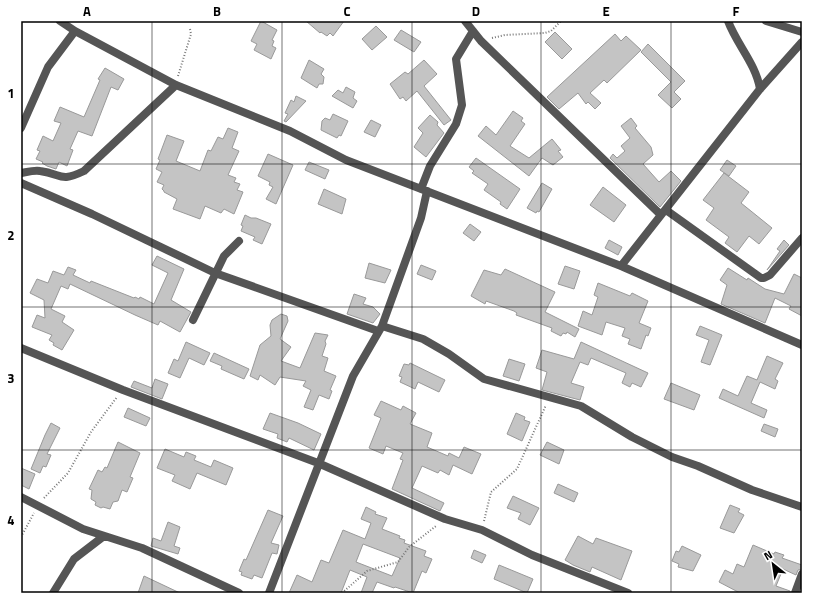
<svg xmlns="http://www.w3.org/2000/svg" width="823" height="614" font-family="'Titillium Web',sans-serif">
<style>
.building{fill:#c4c4c4;stroke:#999;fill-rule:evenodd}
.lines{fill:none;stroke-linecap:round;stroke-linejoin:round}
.path{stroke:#777;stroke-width:2;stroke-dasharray:1 2;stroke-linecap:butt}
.street{stroke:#555;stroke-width:8}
.grid{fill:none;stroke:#000;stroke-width:1;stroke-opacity:0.55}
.neatline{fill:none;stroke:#000;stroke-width:1.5}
.grid-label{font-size:13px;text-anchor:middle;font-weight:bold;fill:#000}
</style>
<rect width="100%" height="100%" fill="#fff"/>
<path class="building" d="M261 21 277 30 272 40 274 41 272 46 276 48 271 59 254 50 257 44 251 41Z
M306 21H344L333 36 330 33 327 36 321 32 320 33Z
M376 26 387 37 372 50 362 39Z
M401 30 421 42 414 52 394 40Z
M555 32 572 49 562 59 545 42Z
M615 34 621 41 626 36 641 50 607 83 604 80 590 93 601 103 595 109 588 102 586 104 578 93 559 109 547 97Z
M648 44 685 81 674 92 681 99 672 108 658 95 671 82 641 52Z
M309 60 324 69 321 74 324 77 323 84H319L317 88 301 78Z
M424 60 437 74 424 86 451 120 444 125 417 91 406 101 403 97 400 99 390 84 405 72 408 74Z
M105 68 124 79 118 90 111 87 92 136 78 131 70 149 73 150 67 166 59 162 56 169 47 166 42 163 43 162 36 159 40 151 37 150 43 136 53 141 61 123 54 121 60 107 84 117 100 80 98 79Z
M346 87 355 92 353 98 357 101 353 108 332 96 338 90 343 93Z
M296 96 306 101 286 122 284 121 288 114 285 113 291 100 294 102Z
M513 111 523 118 521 121 525 124 510 146 529 158 552 139 561 150 558 151 563 157 553 165 542 158 529 176 478 136 486 126 496 135Z
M333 114 348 121 341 136 339 135 337 138 321 130 322 121 325 118 330 120Z
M430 115 438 122 437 125 444 133 426 157 414 147 423 133 418 128Z
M631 118 637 126 635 128 651 147 653 155 643 164 659 182 671 171 681 181 660 207 610 158 613 154 617 158 625 151 621 146 630 138 621 126Z
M371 120 381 125 375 137 364 132Z
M228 128 238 132 232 148 239 151 228 175 236 178 234 182 240 184 237 190 243 192 234 214 224 209 221 213 205 206 200 219 173 209 177 199 164 192V191L162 189 164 185 157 182 162 172 156 169 160 160 158 159 167 135 184 141 176 161 200 171 208 150 211 151 218 137 223 139Z
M268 154 293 165 276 204 266 199 273 187 269 185 270 182 258 176Z
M476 158 520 189 507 209 500 204 501 202 484 190 488 184 472 173 474 171 469 167Z
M727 160 736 166 729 176 720 170Z
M309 162 329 170 325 179 305 170Z
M724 173 749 192 741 203 772 228 759 244 749 236 737 252 725 243 729 237 706 220 714 208 703 200Z
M542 183 552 189 539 212 537 211 536 213 527 208Z
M603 187 626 205 614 222 590 205Z
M324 189 346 199 342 214 318 204Z
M245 215 251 218H256L271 224 262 244 253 240 255 237 241 231 243 226 241 225Z
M470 224 481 232 474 241 463 233Z
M609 240 622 247 618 255 605 248Z
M784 240 789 245 767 270 780 251 777 249Z
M157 256 184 269 171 300 191 312 180 332 160 321 158 325 135 315 70 284 68 289 61 286 51 309 65 316 62 322 74 330 62 350 53 345 54 343 49 340 52 335 32 327 37 315 45 318 44 300 30 293 37 279 48 283 53 271 64 275 68 267 76 270 73 275 90 283 91 281 134 298 135 297 139 299 140 297 154 304 168 273 152 265Z
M369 263 391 270 385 283 365 278Z
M421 265 436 271 432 280 417 274Z
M565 266 580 271 574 289 558 284Z
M728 268 747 280 748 278 765 289 784 294 794 274 802 278V316L789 309 791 306 775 298 765 323 721 304 727 285 720 280Z
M505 269 555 292 545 312 579 329 575 337 567 332 566 334 563 333 561 336 551 331 552 328 516 315 517 313 514 311 486 301 485 304 471 296 484 270 501 275Z
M598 283 630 296 632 293 648 301 639 323 651 328 648 336 646 335 641 349 628 344 630 339 622 336 625 328 606 322 602 335 578 326 583 311 592 315 598 297 594 295Z
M354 294 366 298 363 304 373 307 380 314 373 323 347 314Z
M281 314 287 316 288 321 280 339 291 347 281 361 300 368 315 333 328 335 325 341 326 344 322 356 328 358 324 371 336 376 330 390 332 391 329 399 319 395 313 410 304 407 311 390 303 386 306 381 280 377 275 385 260 375 258 380 250 376 260 345 271 336 270 325 272 320Z
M700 326 722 335 710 365 701 362 709 340 696 335Z
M186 342 210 353 204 365 189 358 180 378 168 373 174 359 178 361Z
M581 342 648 373 641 387 632 383 630 387 622 383 626 373 591 358 588 365 580 362 571 383 584 387 580 400 542 390 547 372 536 368 542 350 574 359Z
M214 353 249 369 244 379 221 369 222 366 210 361Z
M767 356 783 363 775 379 778 381 775 389 760 382 751 403 767 410 764 418 719 398 723 389 738 396 747 376 757 380Z
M509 359 525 364 519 381 503 376Z
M410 363 445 380 439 392 418 382 415 389 400 382 402 377 399 376 404 364 409 365Z
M155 379 168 384 162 399 131 387 134 381 152 388Z
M671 383 700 395 694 410 664 399Z
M381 401 401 410 403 406 416 413 410 424 432 433 427 447 448 456 449 453 459 458 464 447 481 454 472 474 453 465 449 475 440 470 438 473 422 466 412 488 444 503 440 511 392 489 403 460 400 459 403 453 386 446 383 454 369 448 381 418 374 415Z
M128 408 150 418 146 426 124 417Z
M270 413 298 423 321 434 314 450 289 438 287 442 277 438 278 434 263 429Z
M516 413 525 417 524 420 530 422 522 441 507 434Z
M51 423 60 428 47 454 51 455 46 467 43 466 40 473 31 469 45 435Z
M764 424 778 429 775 437 761 431Z
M118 442 140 453 130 477 133 478 127 492 122 490 118 501 113 502 110 509 103 507 101 508 95 505 96 502 91 499 92 490 89 489 98 470 102 472 105 467 107 468Z
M547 442 564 450 559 464 540 455Z
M165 449 184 457 186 452 196 456 194 460 211 467 214 460 233 468 226 485 197 473 190 489 172 481 175 475 157 468Z
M21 468 35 474 29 489 21 485Z
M558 484 578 493 574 502 554 493Z
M513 496 539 508 530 525 518 519 521 513 507 508Z
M730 505 740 509 738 512 744 515 734 533 720 528Z
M366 507 376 512 375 514 387 518 382 529 400 536 399 538 405 540 404 543 426 551 424 556 432 559 426 573 422 571 413 593 395 587 394 588 377 582 372 593H361L367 577 350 570 341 593H289L297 575 312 582 321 560 329 563 343 530 365 539 371 523 361 519ZM363 544 400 558 392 576 356 562Z
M268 510 283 516 271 543 279 545 277 554 272 553 262 578 254 575 252 579 241 575 242 572 239 571 244 559 246 560Z
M168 522 180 527 174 546 180 548 178 554 151 546 153 538 161 541Z
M578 536 593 544 596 538 632 551 621 580 592 567 590 572 573 565 565 560Z
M753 545 774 554 775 552 784 555 782 558 802 565V569L798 570 796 575 783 569 776 586 790 591V593H740L719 582 725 570 733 574 737 564 744 567Z
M682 546 701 555 693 571 678 567 679 564 672 561 676 551 679 552Z
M474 550 486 555 482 563 471 558Z
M499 565 533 579 527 593 494 579Z
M144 576 180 593H138Z"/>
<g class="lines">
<path class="path" d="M492 38 505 35 545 33 551 31 561 21
M178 76 191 34 190 29
M44 498 68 473 91 432 117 397
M484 521 491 492 517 469 546 405
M21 537 34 513
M342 593 367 571 398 562 409 547 436 526"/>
<path class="street" d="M60 21 75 31 176 85 290 131 346 160 621 266 802 345
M465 21 481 41 661 215
M728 21C737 45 756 64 760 89
M766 21 802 32
M21 128 48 67 75 31
M21 173C27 172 34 170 40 171 63 174 59 183 84 171L176 85
M21 183 92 214 215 273 378 331
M421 189 430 166 456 124 462 105 456 59 473 31
M666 210 761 278H764L770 275 802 238
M621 266 760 89 802 42
M193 320 224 256 239 241
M382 326 423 339 449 354 484 379 581 406 632 437 672 457 698 466 752 490 802 507
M21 348 123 390 318 463 445 519 482 530 532 555 628 593
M21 497 83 529 142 548 239 593
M53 593 74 559 104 536
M269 593 353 376 382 326 421 218 427 191
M795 593 802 574"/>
</g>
<path class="grid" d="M152 21V593M282 21V593M412 21V593M541 21V593M671 21V593M21 164H802M21 307H802M21 450H802"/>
<rect width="823" height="614" fill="none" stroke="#ffffff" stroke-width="44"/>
<g transform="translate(773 564) rotate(330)" stroke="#ffffff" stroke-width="3" paint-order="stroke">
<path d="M0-3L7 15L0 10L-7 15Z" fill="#000000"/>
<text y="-6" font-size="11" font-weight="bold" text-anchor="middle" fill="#000000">N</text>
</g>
<rect x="22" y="22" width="779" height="570" class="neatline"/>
<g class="grid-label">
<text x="87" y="16">A</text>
<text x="217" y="16">B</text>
<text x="347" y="16">C</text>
<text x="476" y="16">D</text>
<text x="606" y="16">E</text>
<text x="736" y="16">F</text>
<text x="11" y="98">1</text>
<text x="11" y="240">2</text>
<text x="11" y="383">3</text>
<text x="11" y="525">4</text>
</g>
</svg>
